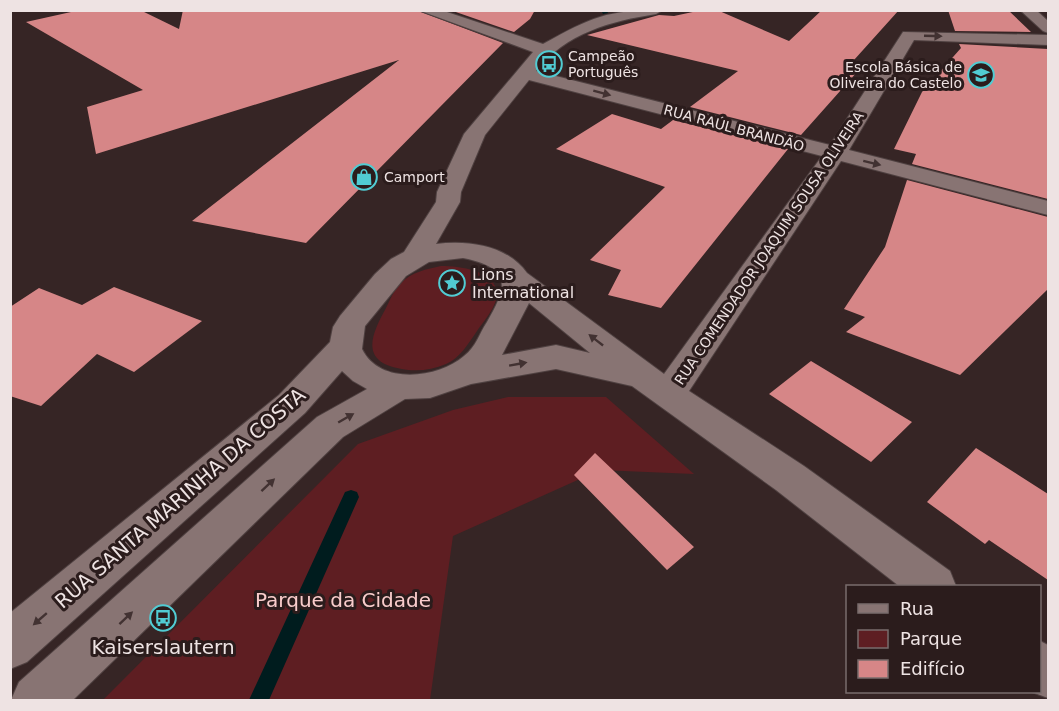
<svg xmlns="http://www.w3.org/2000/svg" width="1059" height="711" font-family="'DejaVu Sans',sans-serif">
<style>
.green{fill:#5e1e22}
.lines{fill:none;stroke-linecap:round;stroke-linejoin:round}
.stream{fill:#001c1e;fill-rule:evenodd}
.building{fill:#d68687}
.minor-casing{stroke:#4f4141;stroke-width:2}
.minor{fill:#887473;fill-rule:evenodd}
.oneway{fill:#423232}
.labels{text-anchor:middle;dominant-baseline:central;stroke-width:6;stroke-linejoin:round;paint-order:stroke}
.far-poi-label{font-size:14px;fill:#eee3e3;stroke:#2b1c1c;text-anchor:start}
.far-street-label{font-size:14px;fill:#eee3e3;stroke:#2b1c1c}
.poi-label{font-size:16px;fill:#eee3e3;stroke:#2b1c1c;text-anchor:start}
.near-street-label{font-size:20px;fill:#eee3e3;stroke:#2b1c1c}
.near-park-label{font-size:20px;fill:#f9cccb;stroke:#2b1c1c}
.near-poi-label{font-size:20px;fill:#eee3e3;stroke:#2b1c1c}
</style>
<rect width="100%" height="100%" fill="#362525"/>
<path class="green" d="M441 266C460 266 503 271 496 300 493 311 483 322 477 331 468 344 460 358 446 364 430 371 413 372 397 368 358 360 374 330 386 308 390 300 394 290 400 284 411 272 427 269 441 266Z
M508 397H606L694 474 600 470 453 536 430 700H103L358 444 453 410Z"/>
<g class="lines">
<path class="stream" d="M601 10H607L608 13 603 14Z
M351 490 357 492 359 497 269 700H249L345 492Z"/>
</g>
<path class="building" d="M80 10H140L179 29 183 10H416L503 43 306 243 192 221 399 60 96 154 87 107 143 90 26 22Z
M450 10H535L530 19 514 32Z
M702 10H717L789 41 822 10H899L845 70 857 72 801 135 690 107 738 71 587 35 659 15 674 16Z
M948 10H1008L1031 32 955 31Z
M959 44 1048 49V199L912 164 916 154 894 149 922 92 961 48Z
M612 114 661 129 673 120 788 149 661 308 608 295 621 270 590 260 665 187 556 149Z
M907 180 1048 217V289L960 375 846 332 865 317 844 309 885 247Z
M114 287 202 321 134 372 97 354 41 406 10 396V307L39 288 82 305Z
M811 361 912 422 871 462 769 394Z
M976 448 1048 494V580L989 540 985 544 927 502Z
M595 453 694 547 667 570 574 475Z"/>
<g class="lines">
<g class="minor-casing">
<path id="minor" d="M418 10H441L543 44C592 17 606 10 663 10L656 14C611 21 566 33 536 71L830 145 903 32 1048 35V45L914 40 849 150 1048 201V215L841 161 689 391 804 466 950 571 956 586H899L776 490 632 386 556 369 471 384 430 398 405 399 343 437 73 700H11L19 682 317 417 367 389 353 381 342 371 305 413 27 662 10 669V613L279 395 330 342 333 327 340 316 375 274 391 259 404 252 436 202 437 192 464 134 533 52ZM529 80 822 156 664 374 527 273C507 245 468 240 436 244L460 202 461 192 485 135ZM463 258C512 268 508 286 487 322 479 334 476 347 464 356 439 378 380 386 362 349L365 326 406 276 429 262ZM529 303 590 353 556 345 502 355Z
M1020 10H1036L1048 21V33L1043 31Z
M1040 641 1048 645V698L1032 692H1040Z"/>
</g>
<use href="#minor" class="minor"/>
</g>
<defs><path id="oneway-solid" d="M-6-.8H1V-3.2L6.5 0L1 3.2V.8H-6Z" transform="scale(1.5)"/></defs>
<g class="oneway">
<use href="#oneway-solid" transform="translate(933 36) rotate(2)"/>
<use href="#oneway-solid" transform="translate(602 93) rotate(15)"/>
<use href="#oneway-solid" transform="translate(872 163) rotate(14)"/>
<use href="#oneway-solid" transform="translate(596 340) rotate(-142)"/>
<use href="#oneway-solid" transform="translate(518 364) rotate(-10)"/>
<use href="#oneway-solid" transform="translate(346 418) rotate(-30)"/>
<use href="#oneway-solid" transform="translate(268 485) rotate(-43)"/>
<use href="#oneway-solid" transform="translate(126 618) rotate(-43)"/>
<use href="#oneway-solid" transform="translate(40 619) rotate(139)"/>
</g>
<defs>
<g id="bus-ring" transform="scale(1.35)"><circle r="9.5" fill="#2b1c1c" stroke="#51ccd3" stroke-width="1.5"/><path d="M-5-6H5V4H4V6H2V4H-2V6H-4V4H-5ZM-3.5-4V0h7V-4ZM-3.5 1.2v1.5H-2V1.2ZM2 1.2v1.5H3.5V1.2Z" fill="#51ccd3"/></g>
<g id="school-ring" transform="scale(1.35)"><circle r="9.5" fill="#2b1c1c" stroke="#51ccd3" stroke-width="1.5"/><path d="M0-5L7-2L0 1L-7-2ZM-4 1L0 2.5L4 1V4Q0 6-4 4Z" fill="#51ccd3"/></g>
<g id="shop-ring" transform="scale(1.35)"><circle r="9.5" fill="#2b1c1c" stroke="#51ccd3" stroke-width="1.5"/><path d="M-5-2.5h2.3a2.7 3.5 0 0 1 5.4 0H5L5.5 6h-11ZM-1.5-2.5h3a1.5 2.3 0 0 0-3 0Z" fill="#51ccd3"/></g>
<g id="sight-ring" transform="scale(1.35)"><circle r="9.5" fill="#2b1c1c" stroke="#51ccd3" stroke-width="1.5"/><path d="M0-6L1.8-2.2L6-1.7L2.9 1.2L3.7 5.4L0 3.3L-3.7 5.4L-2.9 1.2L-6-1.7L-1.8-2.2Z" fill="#51ccd3"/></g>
</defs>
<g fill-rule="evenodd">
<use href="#bus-ring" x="549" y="64"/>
<use href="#school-ring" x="981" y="75"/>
<use href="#shop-ring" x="364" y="177"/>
<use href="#sight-ring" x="452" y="283"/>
<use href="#bus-ring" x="163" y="618"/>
</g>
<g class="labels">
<g class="far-poi-label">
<text x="568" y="56">Campeão<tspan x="568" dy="16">Português</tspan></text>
<text x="962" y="67" text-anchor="end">Escola Básica de<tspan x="962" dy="16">Oliveira do Castelo</tspan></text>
<text x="384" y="177">Camport</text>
</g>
<g class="far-street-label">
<text transform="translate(734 128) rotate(15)">RUA RAÚL BRANDÃO</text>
<text transform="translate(769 248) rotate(-56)">RUA COMENDADOR JOAQUIM SOUSA OLIVEIRA</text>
</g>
<g class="poi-label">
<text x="472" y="274">Lions<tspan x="472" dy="18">International</tspan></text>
</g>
<g class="near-street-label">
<text transform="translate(180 498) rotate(-41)">RUA SANTA MARINHA DA COSTA</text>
</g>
<g class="near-park-label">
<text x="343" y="600">Parque da Cidade</text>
</g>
<g class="near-poi-label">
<text x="163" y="647">Kaiserslautern</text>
</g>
</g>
<rect width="1059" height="711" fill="none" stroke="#eee3e3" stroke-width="24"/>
<rect x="846" y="585" width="195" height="108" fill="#2b1c1c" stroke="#796c6c" stroke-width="1.5"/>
<rect x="858" y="604" width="30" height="9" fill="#887473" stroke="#796c6c" stroke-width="1.5"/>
<text x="900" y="615" font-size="18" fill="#eee3e3">Rua</text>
<rect x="858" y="630" width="30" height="18" fill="#5e1e22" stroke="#796c6c" stroke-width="1.5"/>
<text x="900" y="645" font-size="18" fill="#eee3e3">Parque</text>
<rect x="858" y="660" width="30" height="18" fill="#d68687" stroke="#796c6c" stroke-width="1.5"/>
<text x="900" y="675" font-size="18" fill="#eee3e3">Edifício</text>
</svg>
